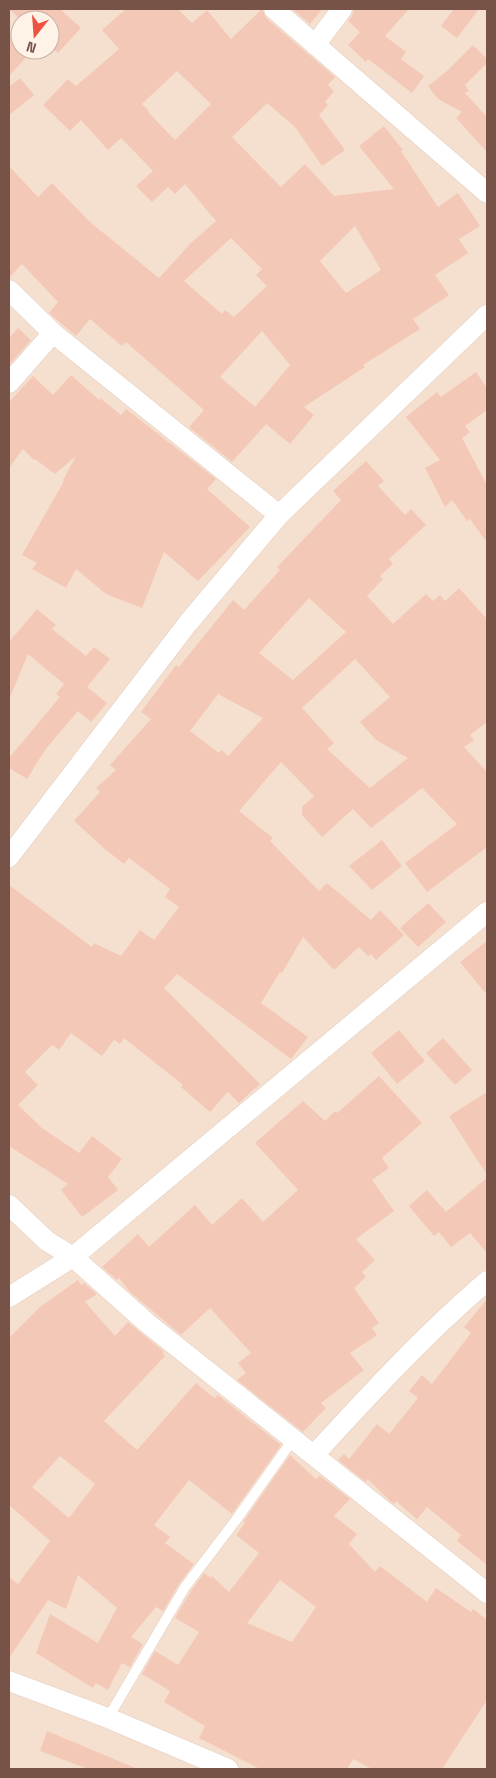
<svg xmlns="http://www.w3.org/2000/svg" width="496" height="1778" font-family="'Space Grotesk',sans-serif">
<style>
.residential{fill:#f5e0cf;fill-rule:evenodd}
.building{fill:#f4c8b7;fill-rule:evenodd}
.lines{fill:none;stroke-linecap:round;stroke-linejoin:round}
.service-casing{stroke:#e4ccbf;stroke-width:11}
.minor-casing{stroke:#e4ccbf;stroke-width:21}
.service{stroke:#fff;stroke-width:10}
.minor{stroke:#fff;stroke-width:20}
</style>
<rect width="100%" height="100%" fill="#fdefe1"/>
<path class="residential" d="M9 9H487V1769H9ZM20 20H50V50H20Z"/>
<path class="building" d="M9 9H60L81 28 58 53 50 46V20H21Z
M126 9H178L192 23 207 10 231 39 262 9 266 18 335 77 328 85 334 91 325 102 328 105 319 115 345 150 322 166 295 127 267 103 232 137 281 187 305 164 334 196 394 189 359 146 384 126 403 150 401 151 438 207 458 193 480 226 459 239 468 253 435 275 449 295 413 319 420 329 363 365 365 367 304 407 314 415 290 444 266 424 232 462 189 427 204 410 126 342 122 346 90 319 76 336 49 313 58 302 22 264 9 278V166L38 197 52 183 90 222 159 278 190 244 216 221 185 184 175 194 168 187 152 202 136 186 153 171 121 138 108 150 81 120 70 131 43 105 68 79 76 86 119 49 102 30ZM177 71 211 104 175 140 148 112 149 111 142 104ZM355 226 381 270 346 293 320 261ZM231 238 262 269 256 275 267 286 234 317 225 310 222 314 184 281ZM262 331 290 365 255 407 220 377Z
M292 9H322L310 24Z
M354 9H409L385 36 406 52 401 59 424 76 412 93 368 59 366 62 348 45 360 32 348 21 352 16Z
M454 9H479L457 38 441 26Z
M20 26V50H33L9 76V38Z
M473 45 487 59V63L465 85 469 91 465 93 487 117V152L456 118 462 112 438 99 428 86 447 71Z
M20 78 34 95 9 115V87Z
M18 328 31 340 9 365V338Z
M476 372 487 388V410L465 426 470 432 462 438 487 485V543L470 519 467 521 452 500 445 507 425 468 440 460 406 417 437 392 441 397Z
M71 375 99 400 100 398 121 415 126 409 216 479 207 489 250 527 198 581 164 552 142 608 106 594 76 569 66 588 32 569 37 563 22 555 64 481 63 480 76 456 55 474 35 459 34 460 23 449 9 468V402L33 376 53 395Z
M366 461 384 481 378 486 405 515 411 509 426 525 389 559 393 564 380 576 383 579 367 596 393 624 426 594 433 601 440 595 445 601 459 588 487 619V722L470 735 474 740 464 747 487 772V847L427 892 405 863 457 824 422 788 371 828 353 809 322 837 302 815V807L314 796 281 762 239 811 273 838 270 841 319 891 327 883 371 920 380 910 404 935 376 960 371 954 368 956 359 947 334 970 303 937 282 973 280 972 261 1003 308 1037 291 1059 177 974 164 988 260 1084 239 1103 228 1092 210 1112 181 1087 183 1085 124 1038 120 1044 114 1040 102 1056 71 1033 59 1050 52 1045 25 1072 38 1085 18 1105 42 1128 79 1153 92 1136 122 1159 108 1177 118 1190 82 1217 61 1190 68 1184 9 1146V885L92 947 94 943 121 956 140 930 154 940 179 907 165 897 170 889 129 858 124 864 106 850 74 821 100 792 96 788 116 770 110 765 151 719 141 712 176 665 179 667 233 600 244 610 280 570 277 567 341 500 333 491ZM309 598 346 632 293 680 259 653ZM355 659 390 697 360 722 376 740 408 758 370 788 327 749 334 743 302 708ZM218 694 263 718 228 756 222 750 219 753 190 731Z
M37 609 56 625 52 629 86 656 94 647 110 659 87 687 107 703 91 722 78 711 45 750 27 779 9 768V758L60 697 56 694 64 684 28 654 9 700V642Z
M382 840 402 866 372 890 349 866Z
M428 903 446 922 418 947 400 928Z
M487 941V995L460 962Z
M399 1030 425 1061 397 1084 371 1053Z
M443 1038 472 1070 455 1085 426 1053Z
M379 1076 422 1123 382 1158 389 1168 372 1180 394 1211 356 1239 375 1260 362 1272 366 1277 354 1288 379 1323 372 1328 377 1335 350 1353 364 1370 321 1403 326 1408 303 1432 237 1380 246 1373 238 1363 251 1353 210 1308 181 1335 130 1292 119 1278 117 1280 102 1267 138 1234 149 1247 195 1205 212 1225 242 1198 263 1222 298 1190 255 1143 303 1101 325 1121 335 1111 337 1113Z
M487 1092V1175L449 1116Z
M487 1178V1253L470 1233 451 1247 439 1232 434 1236 409 1206 427 1190 446 1212Z
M78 1280 81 1285 84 1283 97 1294 85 1302 115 1336 128 1322 164 1352 162 1353 165 1356 104 1421 137 1450 196 1383 214 1398 218 1395 281 1445 232 1514 189 1480 154 1525 170 1537 165 1543 194 1564 179 1584 163 1611 156 1607 131 1637 143 1644 130 1667 122 1663 108 1690 96 1683 93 1688 36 1653 50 1614 98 1643 117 1608 78 1575 66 1609 48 1600 9 1658V1577L18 1584 50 1541 9 1505V1338L40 1307ZM60 1456 95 1484 69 1518 32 1487Z
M487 1299V1565L457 1541 461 1535 427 1507 417 1519 396 1501 394 1504 390 1501 368 1479 366 1482 338 1460 344 1454 349 1459 377 1424 389 1434 418 1398 409 1391 422 1375 432 1384 471 1333 464 1327Z
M290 1455 316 1479 320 1476 350 1499 334 1516 357 1534 349 1544 375 1572 380 1566 427 1602 436 1588 471 1612 473 1609 487 1620V1700L442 1769H372L353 1759 347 1769H260L199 1738 205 1726 164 1702 170 1691 142 1674 155 1651 178 1665 199 1632 175 1618 191 1591 204 1573 211 1578 212 1576 229 1592 259 1553 236 1535 245 1523 243 1522ZM280 1580 316 1607 292 1642 247 1623Z
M47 1731 138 1769H88L40 1751Z"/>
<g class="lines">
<g class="service-casing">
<path id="service" d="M108 1718 185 1587 236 1520 294 1438"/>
</g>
<g class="minor-casing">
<path id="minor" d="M274 9 487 193
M315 45 342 9
M9 290 53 333 279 515
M9 383 53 333
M9 857 188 623 279 515 487 315
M9 1205 47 1241 73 1257 147 1323 487 1593
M9 1297 73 1257 487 912
M314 1455C369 1395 425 1334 487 1281
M9 1681 108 1718 228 1769"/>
</g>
<use href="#service" class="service"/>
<use href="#minor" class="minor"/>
</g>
<rect width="496" height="1778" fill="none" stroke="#765247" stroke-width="20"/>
<g transform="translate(35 35) rotate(197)"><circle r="24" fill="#fff3e8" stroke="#c8b3a8"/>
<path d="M0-4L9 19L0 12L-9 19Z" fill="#ee513f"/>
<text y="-8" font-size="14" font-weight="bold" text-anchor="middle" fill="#765247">N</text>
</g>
</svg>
